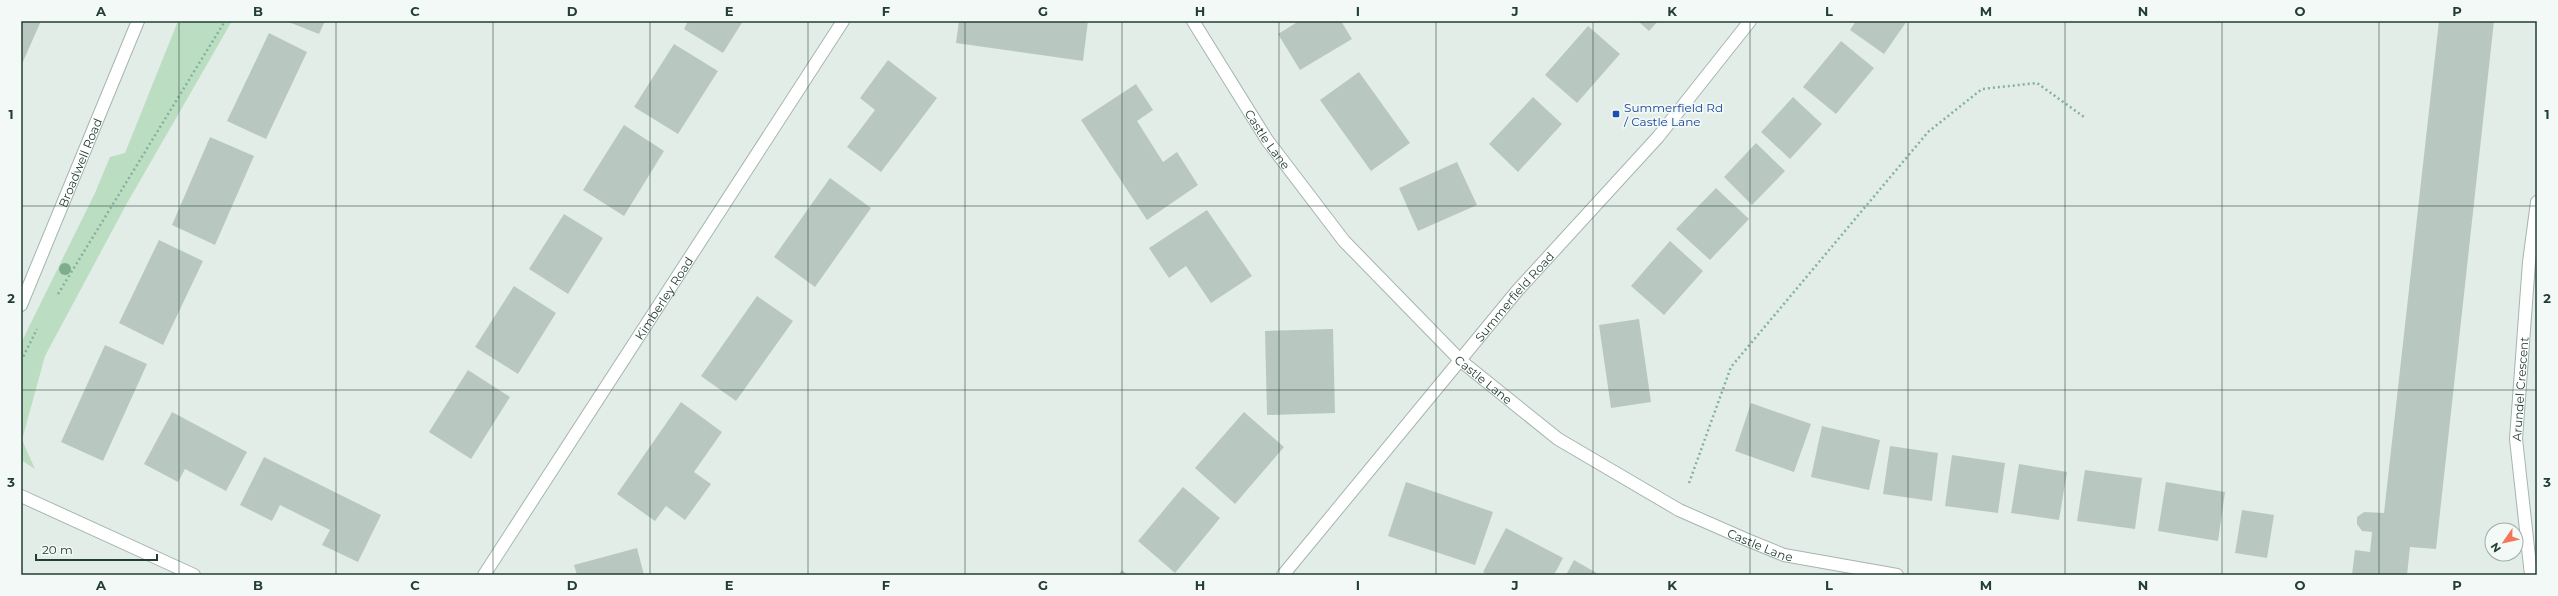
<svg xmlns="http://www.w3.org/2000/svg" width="2558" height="596" font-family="Montserrat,sans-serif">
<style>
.green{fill:#bbdec2}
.building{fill:#b8c8c0}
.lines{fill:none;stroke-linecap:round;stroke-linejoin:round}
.minor-casing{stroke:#a5b5af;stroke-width:14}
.tertiary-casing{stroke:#a5b5af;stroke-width:14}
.path{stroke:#83b19f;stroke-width:2.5;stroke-dasharray:2 3;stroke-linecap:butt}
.minor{stroke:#fff;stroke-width:12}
.tertiary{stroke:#fff;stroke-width:12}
.tree{fill:#7eac8d}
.grid{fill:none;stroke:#223e35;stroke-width:1;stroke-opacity:0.55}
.transit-dot{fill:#1a4fb4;stroke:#f3f9f6;stroke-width:1.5}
.labels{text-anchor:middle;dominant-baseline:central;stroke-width:3.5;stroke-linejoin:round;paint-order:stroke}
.transit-label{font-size:12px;fill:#164399;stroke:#f3f9f6;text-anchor:start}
.street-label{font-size:12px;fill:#223e35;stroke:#f3f9f6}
.neatline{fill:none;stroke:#223e35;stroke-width:1.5}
.grid-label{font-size:13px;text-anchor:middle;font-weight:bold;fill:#223e35}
</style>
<rect width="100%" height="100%" fill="#e3ede8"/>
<path class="green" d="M178 21H232L126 205 45 356 22 440 35 469 21 460V343L95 193 110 157 125 153Z"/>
<path class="building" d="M21 21H41L21 66Z
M286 21H325L319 34Z
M688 21H743L723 53 684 29Z
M959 21H1088L1083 61 956 43Z
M1299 21H1341L1352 39 1300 70 1278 34Z
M1638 21H1658L1649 31Z
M1856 21H1907L1884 54 1850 30Z
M2439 21H2494L2436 549 2410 547 2407 575H2352L2355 550 2370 552 2372 532 2362 531 2357 524V517L2364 512 2384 513Z
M1588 26 1620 54 1577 103 1545 75Z
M269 33 307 52 266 139 227 121Z
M1841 41 1874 68 1836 114 1803 87Z
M674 44 718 71 678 134 634 107Z
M888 60 937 98 881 172 847 147 875 110 860 98Z
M1359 72 1410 143 1371 171 1320 100Z
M1136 84 1153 110 1137 121 1163 162 1177 152 1198 185 1147 220 1081 120Z
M1533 97 1562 124 1518 172 1489 144Z
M1793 97 1822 124 1790 159 1761 132Z
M624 125 664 151 624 216 583 190Z
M210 137 254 156 215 245 172 225Z
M1756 143 1785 171 1752 205 1724 177Z
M1457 162 1477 205 1418 231 1399 188Z
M830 178 871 208 815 287 774 257Z
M1716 188 1749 219 1710 260 1676 229Z
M1207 210 1252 276 1211 303 1186 266 1169 278 1149 248Z
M564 214 603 238 568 294 529 269Z
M159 240 203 261 163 345 119 323Z
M1670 241 1703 271 1664 315 1631 286Z
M514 286 556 313 518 374 475 347Z
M757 296 793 321 736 401 701 376Z
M1639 319 1651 402 1611 408 1599 325Z
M1333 329 1335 413 1267 415 1265 331Z
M105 345 147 364 103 461 61 442Z
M468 370 510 397 471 459 429 432Z
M681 402 722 432 694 472 711 484 685 520 666 506 655 521 617 494Z
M1751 403 1811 424 1794 472 1735 451Z
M172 412 247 452 226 491 185 469 178 482 144 464Z
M1244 412 1284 447 1235 504 1195 468Z
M1822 426 1880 440 1869 490 1811 477Z
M1890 446 1938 453 1932 501 1883 494Z
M1952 455 2005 463 1998 513 1945 506Z
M264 457 381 515 358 562 322 545 330 530 280 505 272 521 240 505Z
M2019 464 2067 472 2059 520 2011 513Z
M2085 470 2142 478 2135 529 2077 521Z
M1406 482 1493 512 1475 565 1388 536Z
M2166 482 2225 492 2218 541 2158 531Z
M1183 487 1220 518 1175 573 1138 541Z
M2242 510 2274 515 2267 558 2235 553Z
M1506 528 1563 558 1554 575H1488L1483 572Z
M637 548 644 575H577L574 565Z
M1574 560 1600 575H1566Z
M1122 570 1128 575H1118Z"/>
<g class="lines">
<g class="minor-casing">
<g id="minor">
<path id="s1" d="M21 305 138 21"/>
<path d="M21 496 194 575"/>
<path id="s2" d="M484 575 843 21"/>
<path id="s3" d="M1283 575 1517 291 1658 137 1750 21"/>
<path id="s4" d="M2531 575 2516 439 2529 262 2537 202"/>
</g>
</g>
<g class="tertiary-casing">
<g id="tertiary">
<path id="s5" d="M1193 21 1267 140 1344 241 1461 361 1558 439 1679 510 1745 539 1784 555 1897 575"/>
</g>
</g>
<path class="path" d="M58 294 225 21
M21 361 37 329
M1689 483 1731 367 1928 132 1982 89 2037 83 2084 117"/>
<use href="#minor" class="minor"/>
<use href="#tertiary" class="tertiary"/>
</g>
<circle class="tree" cx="65" cy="269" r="6"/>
<path class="grid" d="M179 21V575M336 21V575M493 21V575M650 21V575M808 21V575M965 21V575M1122 21V575M1279 21V575M1436 21V575M1593 21V575M1750 21V575M1908 21V575M2065 21V575M2222 21V575M2379 21V575M21 206H2537M21 390H2537"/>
<rect class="transit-dot" x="1612" y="110" width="8" height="8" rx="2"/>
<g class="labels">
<g class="transit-label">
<text x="1624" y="107">Summerfield Rd<tspan x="1624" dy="14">/ Castle Lane</tspan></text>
</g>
<g class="street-label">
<text stroke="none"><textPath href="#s5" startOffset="140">Castle Lane</textPath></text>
<text stroke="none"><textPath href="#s1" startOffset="154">Broadwell Road</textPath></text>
<text stroke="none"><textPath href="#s3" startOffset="362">Summerfield Road</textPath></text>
<text stroke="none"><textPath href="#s2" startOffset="330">Kimberley Road</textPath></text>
<text stroke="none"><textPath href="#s5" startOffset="464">Castle Lane</textPath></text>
<text stroke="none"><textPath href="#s4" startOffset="187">Arundel Crescent</textPath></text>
<text stroke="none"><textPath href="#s5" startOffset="788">Castle Lane</textPath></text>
</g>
</g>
<rect width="2558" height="596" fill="none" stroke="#f3f9f6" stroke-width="44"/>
<g transform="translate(2504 542) rotate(236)"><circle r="19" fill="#f3f9f6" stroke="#9faea9"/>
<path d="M0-3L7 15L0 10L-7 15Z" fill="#f4755a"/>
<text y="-6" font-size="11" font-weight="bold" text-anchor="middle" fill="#223e35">N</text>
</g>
<path d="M36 554v6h121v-6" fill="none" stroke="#223e35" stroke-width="2"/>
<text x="42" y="554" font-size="12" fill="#223e35" stroke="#f3f9f6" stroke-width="3" paint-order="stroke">20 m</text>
<rect x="22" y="22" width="2514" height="552" class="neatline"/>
<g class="grid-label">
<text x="101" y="16">A</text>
<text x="258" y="16">B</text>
<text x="415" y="16">C</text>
<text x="572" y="16">D</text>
<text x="729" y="16">E</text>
<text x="886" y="16">F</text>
<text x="1043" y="16">G</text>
<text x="1200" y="16">H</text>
<text x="1358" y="16">I</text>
<text x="1515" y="16">J</text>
<text x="1672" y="16">K</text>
<text x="1829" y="16">L</text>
<text x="1986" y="16">M</text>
<text x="2143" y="16">N</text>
<text x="2300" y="16">O</text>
<text x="2457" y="16">P</text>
<text x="11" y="119">1</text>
<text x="2547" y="119">1</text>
<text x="11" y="303">2</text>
<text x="2547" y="303">2</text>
<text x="11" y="487">3</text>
<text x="2547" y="487">3</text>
<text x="101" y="590">A</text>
<text x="258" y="590">B</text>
<text x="415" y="590">C</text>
<text x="572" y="590">D</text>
<text x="729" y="590">E</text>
<text x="886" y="590">F</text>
<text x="1043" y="590">G</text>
<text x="1200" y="590">H</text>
<text x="1358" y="590">I</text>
<text x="1515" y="590">J</text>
<text x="1672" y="590">K</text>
<text x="1829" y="590">L</text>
<text x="1986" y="590">M</text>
<text x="2143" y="590">N</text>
<text x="2300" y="590">O</text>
<text x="2457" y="590">P</text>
</g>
</svg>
